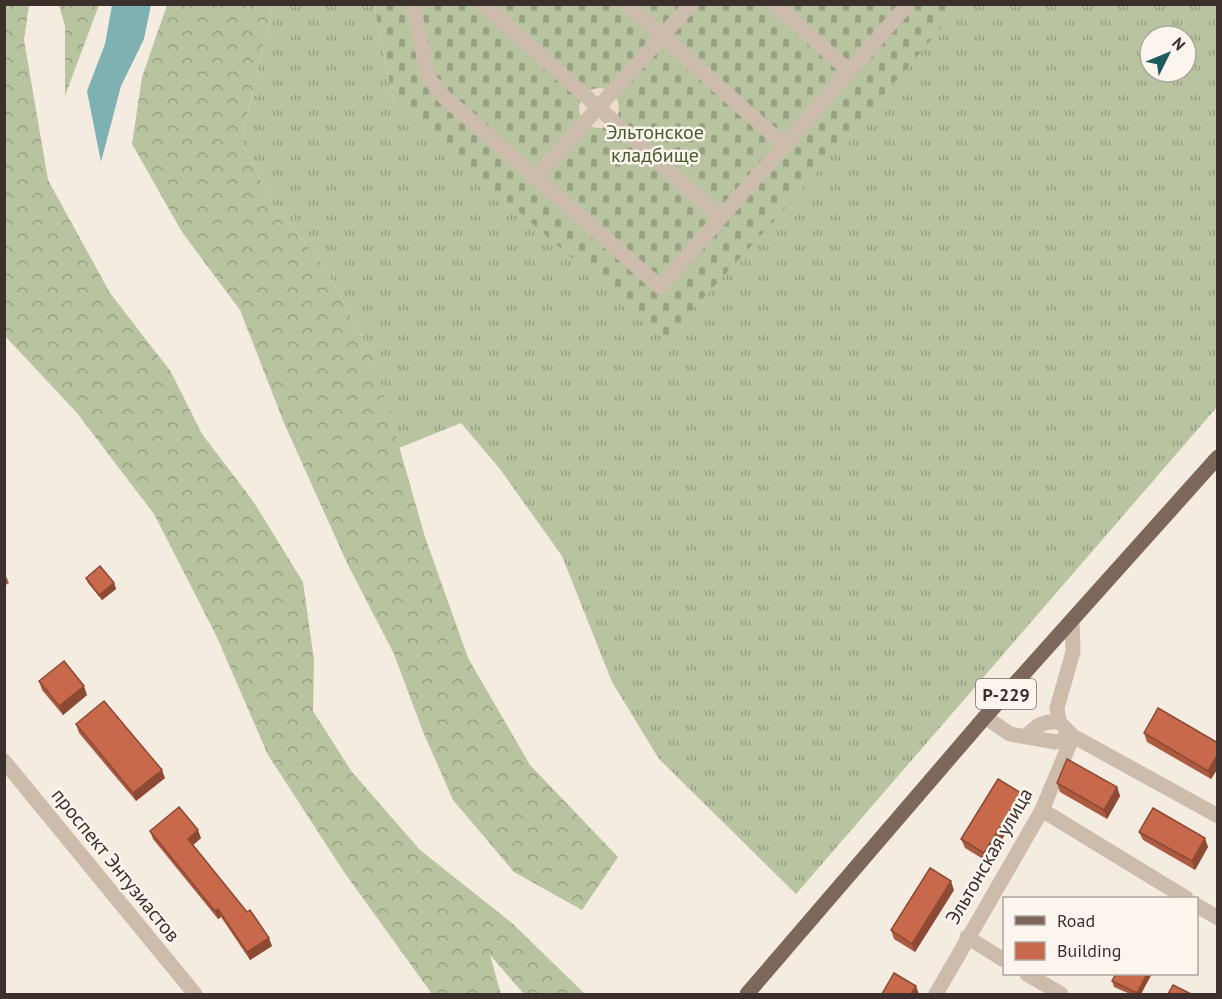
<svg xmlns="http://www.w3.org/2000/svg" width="1222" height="999" font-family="'PT Sans',sans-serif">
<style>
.grass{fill:url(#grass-tufts);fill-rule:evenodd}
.forest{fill:url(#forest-crowns)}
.cemetery{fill:url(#cemetery-stones)}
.plaza{fill:#ecdcc8}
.water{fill:#7fb0b2}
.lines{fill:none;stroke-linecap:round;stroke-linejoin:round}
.minor{stroke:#cdbbac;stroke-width:15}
.major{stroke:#7d675c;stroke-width:15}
.wall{fill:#ac5a40}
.shaded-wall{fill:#8c4a34}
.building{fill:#c8694b;stroke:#8c4a34;stroke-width:1.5}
.labels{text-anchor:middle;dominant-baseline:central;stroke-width:5;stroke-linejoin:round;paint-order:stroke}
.shield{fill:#fbf5ee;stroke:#756b66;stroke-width:1.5}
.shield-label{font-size:18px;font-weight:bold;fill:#3b302b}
.park-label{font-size:20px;fill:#4a5a2e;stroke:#fbf5ee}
.street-label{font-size:20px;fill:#3b302b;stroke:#fbf5ee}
</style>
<defs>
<pattern id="grass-tufts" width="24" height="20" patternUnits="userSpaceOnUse" patternTransform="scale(1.5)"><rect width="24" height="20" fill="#b8c4a0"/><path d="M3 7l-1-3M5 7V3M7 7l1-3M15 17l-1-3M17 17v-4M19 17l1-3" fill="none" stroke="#97a083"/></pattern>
<pattern id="forest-crowns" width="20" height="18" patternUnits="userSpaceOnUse" patternTransform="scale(1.5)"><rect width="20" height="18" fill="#b8c4a0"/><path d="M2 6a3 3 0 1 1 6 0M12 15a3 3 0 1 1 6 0" fill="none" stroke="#97a083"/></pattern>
<pattern id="cemetery-stones" width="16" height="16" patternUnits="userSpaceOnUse" patternTransform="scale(1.5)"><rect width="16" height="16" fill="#b8c4a0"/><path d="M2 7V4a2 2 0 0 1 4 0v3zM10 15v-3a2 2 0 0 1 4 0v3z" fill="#97a083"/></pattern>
</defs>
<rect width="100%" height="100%" fill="#f4ebe1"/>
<path class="grass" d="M273 5H374L394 104 960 5H1217V407L796 894 659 759 612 682 562 556 500 469 461 423 399 448 374 359 324 266 273 204 241 141ZM1150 36H1186V72H1150Z"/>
<path class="forest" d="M5 4 29 5 24 40 48 180 110 293 171 372 202 434 253 501 303 582 314 660 313 711 352 772 420 850 513 924 585 994H524L490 955 501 994H432L344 872 268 755 216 635 154 514 77 413 5 336Z
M59 5H99L65 96V26Z
M167 5H273L241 141 273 204 324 266 374 359 425 537 468 658 530 765 618 857 582 910 514 872 453 800 424 734 394 654 347 563 284 423 240 310 182 232 132 144 142 77Z"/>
<path class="cemetery" d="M374 5H961L791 202 666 339 394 104Z"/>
<path class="plaza" d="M579 108a20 20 0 1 1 40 0a20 20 0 1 1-40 0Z"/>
<path class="water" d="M112 5H151L144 39 121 86 101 162 87 91 105 44Z"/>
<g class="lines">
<path class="minor" d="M413 4 428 77 443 96 660 287 908 4
M483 4 720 217
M626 4 784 145
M774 4 849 71
M535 178 691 4
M985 717 1010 734 1056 742 1073 736 1218 816
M1026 737C1036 725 1044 721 1059 722
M4 761 195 994
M1042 810 1186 898
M1196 905 1218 918
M967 937 1004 960
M1027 974 1061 994
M936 994 1042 810 1073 736 1059 722 1057 708 1073 652 1072 620"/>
<path class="major" d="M747 994 985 717 1218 457"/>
</g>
<path class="wall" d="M4 572 9 583 4 586Z
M86 578 114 583 116 589 102 600 88 583Z
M39 681 87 695 63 715 42 690Z
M76 724 165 778 136 801 79 733Z
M1144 733 1218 743V768L1211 779 1147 742Z
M1057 783 1117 787 1120 796 1107 819 1060 792Z
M1021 793 1025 802 988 862 965 848 961 839Z
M150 831 201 838 193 845 272 946 250 960 221 917 218 919 153 839Z
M1139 832 1208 847 1195 870 1143 840Z
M954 890 915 952 894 939 891 930Z
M1152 974 1141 994H1130L1114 987 1112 981Z"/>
<path class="shaded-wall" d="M114 583 116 589 102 600 99 595Z
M84 686 87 695 63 715 59 706Z
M1218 754V768L1211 779 1208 771Z
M162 770 165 778 136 801 133 793Z
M1117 787 1120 796 1107 819 1104 810Z
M1021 793 1025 802 988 862 984 853Z
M198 830 201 838 191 847 188 839Z
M1205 838 1208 847 1195 870 1192 861Z
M951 881 954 890 915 952 912 944Z
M218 909 221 917 218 919 215 911Z
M269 938 272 946 250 960 247 952Z
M1147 974H1151L1141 994H1137V993Z
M916 986 919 994H911Z"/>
<path class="building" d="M100 566 114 583 99 595 86 578Z
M64 661 84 686 59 706 39 681Z
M104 701 162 770 133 793 76 724Z
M1158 708 1218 743V754L1208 771 1144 733Z
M1067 759 1117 787 1104 810 1057 783Z
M998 779 1021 793 984 853 961 839Z
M179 807 198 830 188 839 247 912 250 910 269 938 247 952 218 909 215 911 150 831Z
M1153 808 1205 838 1192 861 1139 832Z
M930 868 951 881 912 944 891 930Z
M894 973 916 986 911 994H882Z
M1116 974H1147L1137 993 1112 981Z
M1173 985 1191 994H1168Z"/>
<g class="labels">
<rect class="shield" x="976" y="679" width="60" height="30" rx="4.5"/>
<g class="shield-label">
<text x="1006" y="694">Р-229</text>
</g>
<g class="park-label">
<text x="655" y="132">Эльтонское<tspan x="655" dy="23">кладбище</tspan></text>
</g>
<g class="street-label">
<text transform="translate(989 856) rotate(-60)">Эльтонская улица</text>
<text transform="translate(116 865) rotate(51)">проспект Энтузиастов</text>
</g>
</g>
<rect width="1222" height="999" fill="none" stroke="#3b302b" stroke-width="12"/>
<rect x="1003" y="897" width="195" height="78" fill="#fbf5ee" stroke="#aea6a0" stroke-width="1.5"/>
<rect x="1015" y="916" width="30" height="9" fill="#7d675c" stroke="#aea6a0" stroke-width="1.5"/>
<text x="1057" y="927" font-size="18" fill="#3b302b">Road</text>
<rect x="1015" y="942" width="30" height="18" fill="#c8694b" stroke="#aea6a0" stroke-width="1.5"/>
<text x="1057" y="957" font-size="18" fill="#3b302b">Building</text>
<g transform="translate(1168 54) rotate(47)"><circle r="28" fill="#fbf5ee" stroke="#aea6a0" stroke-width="1.5"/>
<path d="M0-4.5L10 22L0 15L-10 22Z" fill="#1f5a5e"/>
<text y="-9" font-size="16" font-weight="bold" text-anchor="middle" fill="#3b302b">N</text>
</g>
</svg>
